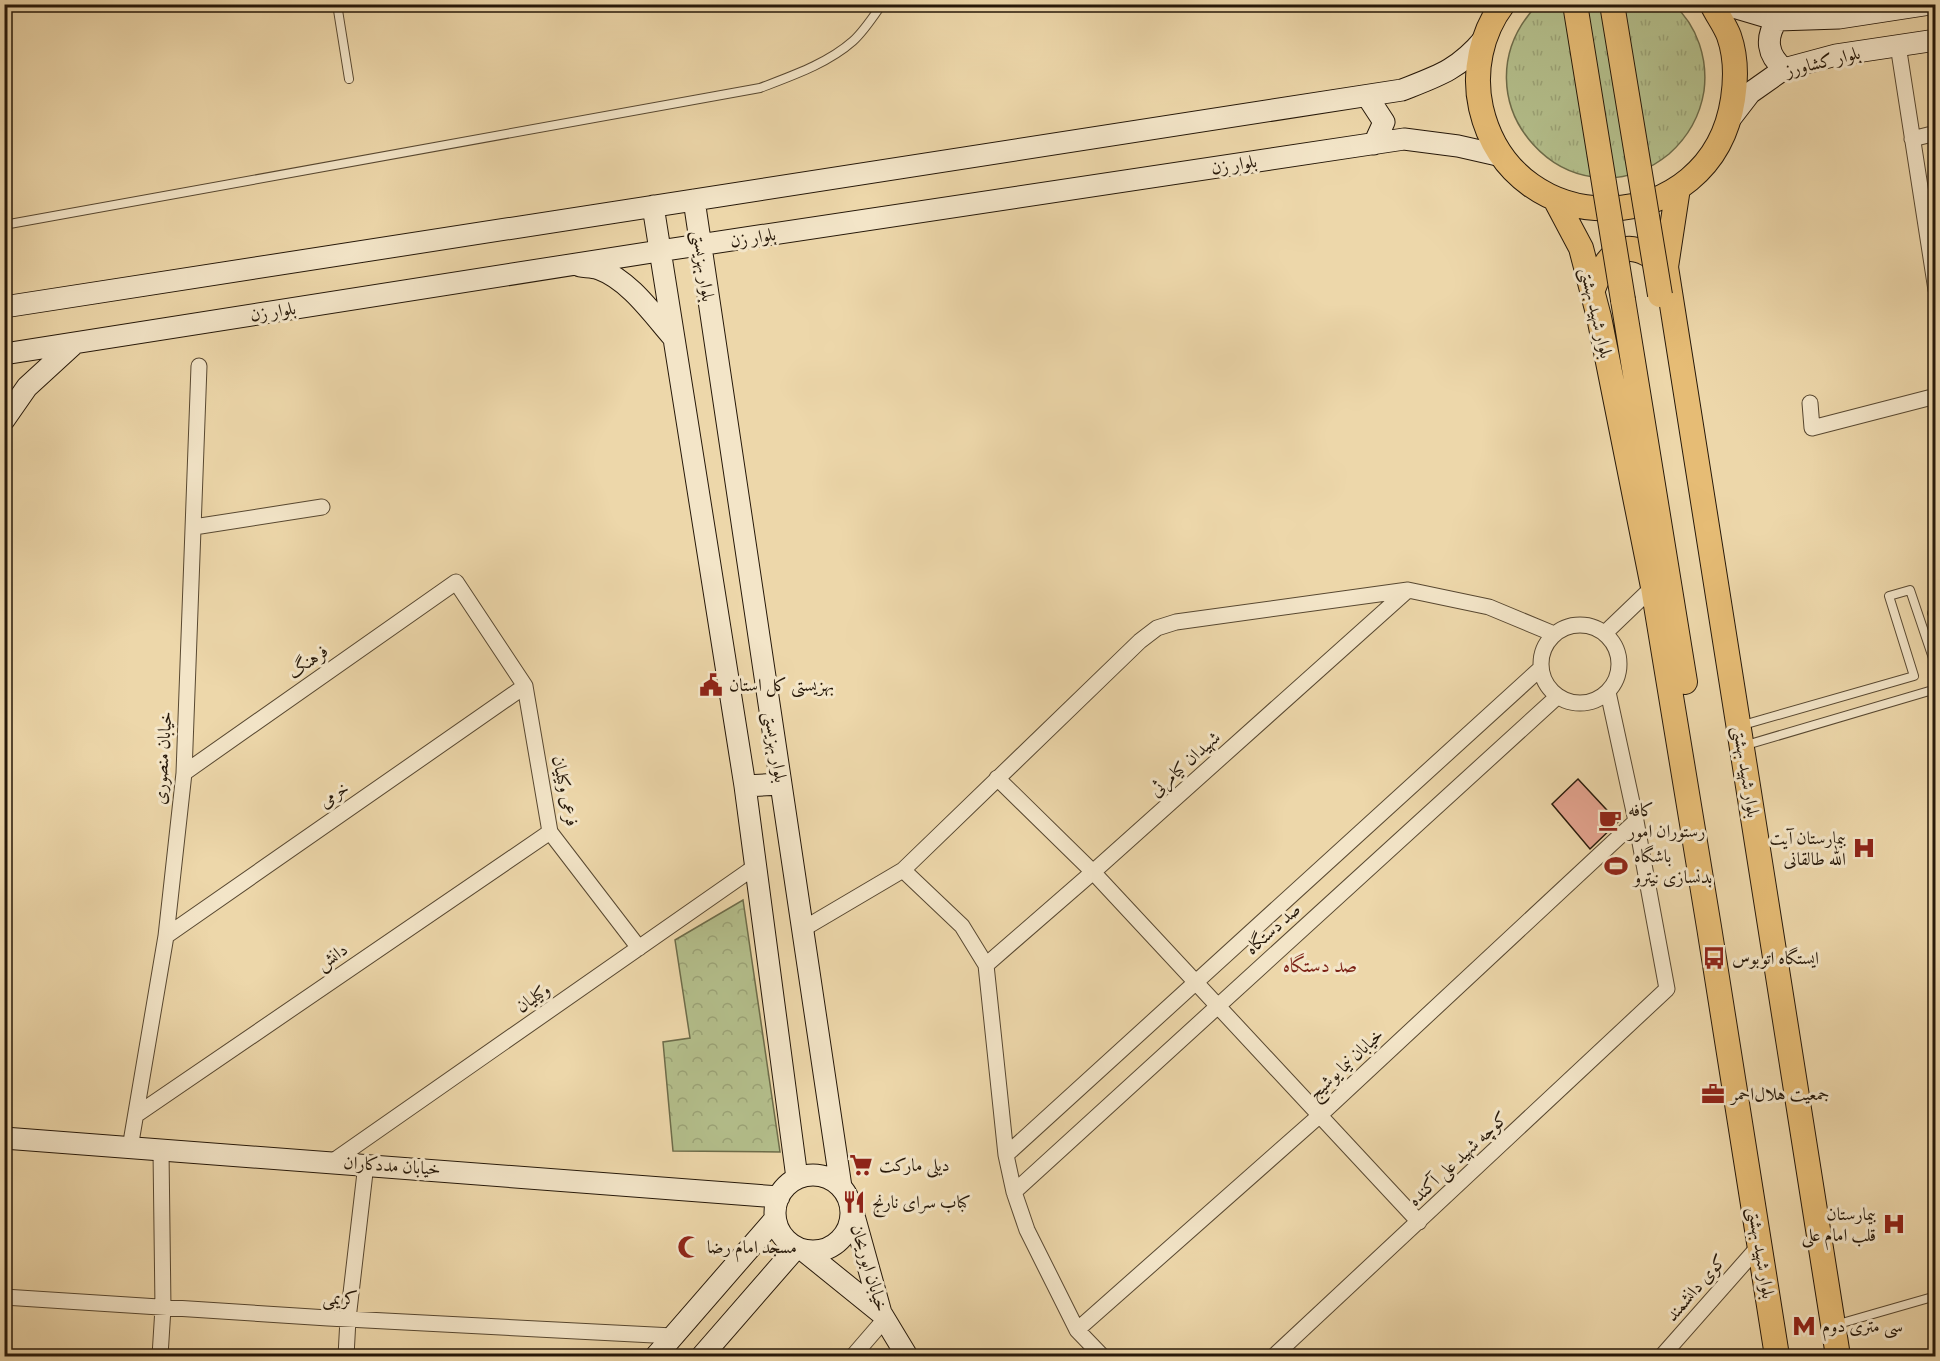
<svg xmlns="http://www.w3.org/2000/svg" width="1940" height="1361" font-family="'IM FELL Double Pica',Amiri,serif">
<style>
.grass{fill:url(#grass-tufts);stroke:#6d6c4a;stroke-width:1.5}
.forest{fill:url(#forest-crowns);stroke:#6d6c4a;stroke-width:1.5}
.building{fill:#e5a490;stroke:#261809;stroke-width:1.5}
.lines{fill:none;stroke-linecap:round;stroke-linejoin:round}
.lane-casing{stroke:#584831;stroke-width:10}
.street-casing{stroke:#584831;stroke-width:17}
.secondary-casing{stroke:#261809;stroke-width:23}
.primary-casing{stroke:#261809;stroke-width:26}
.lane{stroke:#f3e5c8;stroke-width:8}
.street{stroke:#f3e5c8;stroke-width:15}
.secondary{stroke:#f3e5c8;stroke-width:21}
.primary{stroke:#e6bc75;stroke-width:24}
.primary-bridge-casing{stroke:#261809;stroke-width:26;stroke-linecap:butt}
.primary-bridge{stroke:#e6bc75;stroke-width:24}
.labels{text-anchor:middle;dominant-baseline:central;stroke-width:6;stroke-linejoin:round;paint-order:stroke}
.street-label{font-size:18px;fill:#261809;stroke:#f3e5c8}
.poi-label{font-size:18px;fill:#261809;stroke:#f3e5c8;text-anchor:start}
.neighbourhood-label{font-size:20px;fill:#7a1f14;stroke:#f3e5c8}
</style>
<defs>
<pattern id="grass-tufts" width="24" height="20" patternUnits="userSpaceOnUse" patternTransform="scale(1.5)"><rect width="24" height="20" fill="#b4bf8c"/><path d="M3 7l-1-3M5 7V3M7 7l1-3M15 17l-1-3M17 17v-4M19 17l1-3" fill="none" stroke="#9ba377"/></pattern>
<pattern id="forest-crowns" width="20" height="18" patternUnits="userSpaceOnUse" patternTransform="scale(1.5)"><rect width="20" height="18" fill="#b4bf8c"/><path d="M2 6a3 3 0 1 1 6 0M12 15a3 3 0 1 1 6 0" fill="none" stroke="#9ba377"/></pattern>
</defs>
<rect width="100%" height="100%" fill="#edd7aa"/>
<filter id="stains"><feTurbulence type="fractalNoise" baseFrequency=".00333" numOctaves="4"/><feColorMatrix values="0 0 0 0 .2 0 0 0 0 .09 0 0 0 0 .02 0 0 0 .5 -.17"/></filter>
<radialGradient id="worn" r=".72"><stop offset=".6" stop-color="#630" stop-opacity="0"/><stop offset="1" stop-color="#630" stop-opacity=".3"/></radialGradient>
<path class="grass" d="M1538 4H1673C1698 26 1708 60 1704 91 1700 116 1687 138 1669 154 1572 233 1447 99 1538 4Z"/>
<path class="forest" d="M743 900 780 1152 673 1151 663 1042 690 1038 675 940Z"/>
<path class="building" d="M1578 779 1618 822 1590 849 1552 804Z"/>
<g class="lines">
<g class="lane-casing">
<path id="lane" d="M337 4 349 79
M4 225 760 88C791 76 827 64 853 41 864 31 873 17 882 4
M1932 613 1936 621
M1743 725 1914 676 1889 596 1910 590 1936 667
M1743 746 1936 689
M1835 1325 1936 1296"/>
</g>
<g class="street-casing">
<path id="street" d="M1898 45 1936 290
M1912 139 1936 133
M1810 403 1812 428 1936 396
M194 527 322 507
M1541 664a39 39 0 1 1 78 0a39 39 0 1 1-78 0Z
M1605 633 1653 587
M184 773 456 582 525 686 550 832 639 948
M997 778 1093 872 1419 1222
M903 870 1140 641 1157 628 1176 622 1408 590 1489 607 1554 634
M803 929 903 870 962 926 986 965 1006 1155 1014 1192 1027 1230 1077 1330 1102 1356
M166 936 525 686
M986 965 1093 872 1408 590
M136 1115 550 832
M130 1148 166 936 184 773 199 366
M1006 1155 1541 668
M332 1162 756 866
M1014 1192 1558 696
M4 1297 328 1318 673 1336
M1077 1330 1319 1116 1636 821
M160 1356 163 1308 161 1151
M346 1356 348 1319 366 1164
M853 1356 885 1319
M1274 1356 1667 989 1636 821 1608 692
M1662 1356 1760 1245"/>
</g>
<g class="secondary-casing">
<path id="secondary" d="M1723 4 1777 20 1839 18 1930 4
M1777 20C1765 38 1767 55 1784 69
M1367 96 1384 122 1374 144
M1730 119 1750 93 1784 69 1836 55 1936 40
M694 200 841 1187
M653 206 745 786 797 1178
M580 266C586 267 594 267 599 269 629 280 652 313 672 336
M4 307 1402 90C1438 76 1458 70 1484 39
M4 354 659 251 1404 139 1458 146 1502 156
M4 420 27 387 75 343
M745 786 781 784
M4 1138 779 1197
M775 1213a38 38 0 1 1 76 0a38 38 0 1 1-76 0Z
M853 1212 881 1313 907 1356
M803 1250 881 1313
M656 1356 775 1219
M702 1356 796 1248"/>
</g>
<g class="primary-casing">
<path id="primary" d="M1503 4C1481 33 1473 72 1481 108 1513 247 1712 240 1733 99 1736 79 1736 56 1729 36 1725 25 1717 15 1712 4
M1678 188 1666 267 1838 1356
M1555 199 1581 248 1599 317 1653 587 1709 927 1777 1356
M1592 292C1599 273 1612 243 1637 250 1648 252 1657 261 1666 267
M1623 300 1685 682"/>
</g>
<use href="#lane" class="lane"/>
<use href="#street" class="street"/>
<use href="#secondary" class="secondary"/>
<use href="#primary" class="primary"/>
<g class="primary-bridge-casing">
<path id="primary-bridge" d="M1575 4 1623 300
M1612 4 1660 295"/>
</g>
<use href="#primary-bridge" class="primary-bridge"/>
</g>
<defs>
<g id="civic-bare" transform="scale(1.8)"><path d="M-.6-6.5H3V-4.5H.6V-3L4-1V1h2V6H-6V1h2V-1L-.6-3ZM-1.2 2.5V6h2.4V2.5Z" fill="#8f2418" stroke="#f3e5c8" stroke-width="2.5" paint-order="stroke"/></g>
<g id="cafe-bare" transform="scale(1.8)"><path d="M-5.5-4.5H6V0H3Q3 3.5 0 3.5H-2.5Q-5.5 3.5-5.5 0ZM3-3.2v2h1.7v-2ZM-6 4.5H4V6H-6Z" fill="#8f2418" stroke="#f3e5c8" stroke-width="2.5" paint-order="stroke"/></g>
<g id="hospital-bare" transform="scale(1.8)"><path d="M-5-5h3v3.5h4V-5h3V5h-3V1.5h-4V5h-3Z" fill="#8f2418" stroke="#f3e5c8" stroke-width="2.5" paint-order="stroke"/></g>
<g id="stadium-bare" transform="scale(1.8)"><path d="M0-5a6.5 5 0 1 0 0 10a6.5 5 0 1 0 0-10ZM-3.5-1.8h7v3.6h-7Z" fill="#8f2418" stroke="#f3e5c8" stroke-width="2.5" paint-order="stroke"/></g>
<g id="bus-bare" transform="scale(1.8)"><path d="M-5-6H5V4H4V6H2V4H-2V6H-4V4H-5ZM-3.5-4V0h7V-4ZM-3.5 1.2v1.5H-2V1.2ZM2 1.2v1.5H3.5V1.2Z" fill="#8f2418" stroke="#f3e5c8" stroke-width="2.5" paint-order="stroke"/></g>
<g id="office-bare" transform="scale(1.8)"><path d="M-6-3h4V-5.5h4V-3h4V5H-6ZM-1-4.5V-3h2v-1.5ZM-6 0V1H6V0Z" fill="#8f2418" stroke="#f3e5c8" stroke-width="2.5" paint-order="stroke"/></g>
<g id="supermarket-bare" transform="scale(1.8)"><path d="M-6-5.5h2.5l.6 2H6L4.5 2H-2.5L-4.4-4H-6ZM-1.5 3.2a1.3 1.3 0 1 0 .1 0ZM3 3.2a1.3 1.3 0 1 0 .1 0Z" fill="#8f2418" stroke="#f3e5c8" stroke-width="2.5" paint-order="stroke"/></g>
<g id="restaurant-bare" transform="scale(1.8)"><path d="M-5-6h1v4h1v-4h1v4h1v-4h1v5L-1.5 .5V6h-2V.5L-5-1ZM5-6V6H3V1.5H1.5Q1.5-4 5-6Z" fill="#8f2418" stroke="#f3e5c8" stroke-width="2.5" paint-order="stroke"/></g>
<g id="mosque-bare" transform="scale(1.8)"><path d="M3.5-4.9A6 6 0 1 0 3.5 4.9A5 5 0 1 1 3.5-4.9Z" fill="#8f2418" stroke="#f3e5c8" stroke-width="2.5" paint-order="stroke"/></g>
<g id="metro-bare" transform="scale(1.8)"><path d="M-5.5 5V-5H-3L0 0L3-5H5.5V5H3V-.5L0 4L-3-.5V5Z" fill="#8f2418" stroke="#f3e5c8" stroke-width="2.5" paint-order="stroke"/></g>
</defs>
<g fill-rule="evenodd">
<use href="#civic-bare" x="711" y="685"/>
<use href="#cafe-bare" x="1610" y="820"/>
<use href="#hospital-bare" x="1864" y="848"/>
<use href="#stadium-bare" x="1616" y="866"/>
<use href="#bus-bare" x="1714" y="958"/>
<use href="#office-bare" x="1713" y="1094"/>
<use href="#supermarket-bare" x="861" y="1165"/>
<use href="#restaurant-bare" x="854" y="1202"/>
<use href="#hospital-bare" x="1894" y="1224"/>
<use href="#mosque-bare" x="689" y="1247"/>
<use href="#metro-bare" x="1804" y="1326"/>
</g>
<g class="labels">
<g class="street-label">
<text transform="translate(1823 62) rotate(-14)">بلوار کشاورز</text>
<text transform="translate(1234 165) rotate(-9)">بلوار زن</text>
<text transform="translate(753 238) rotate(-9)">بلوار زن</text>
<text transform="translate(703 266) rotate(82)">بلوار بهزیستی</text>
<text transform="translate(273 312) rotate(-9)">بلوار زن</text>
<text transform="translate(1596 313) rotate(77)">بلوار شهید بهشتی</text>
<text transform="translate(308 662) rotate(-35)">فرهنگ</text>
<text transform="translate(775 747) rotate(81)">بلوار بهزیستی</text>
<text transform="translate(163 758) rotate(-86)">خیابان منصوری</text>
<text transform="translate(1185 764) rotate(-42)">شهیدان کیامرثی</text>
<text transform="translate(1746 772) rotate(81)">بلوار شهید بهشتی</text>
<text transform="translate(565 791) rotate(78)">فرعی وکیلیان</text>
<text transform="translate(334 795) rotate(-35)">خرمی</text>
<text transform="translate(1273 929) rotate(-42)">صد دستگاه</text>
<text transform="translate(332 957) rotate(-34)">دانش</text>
<text transform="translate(533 998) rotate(-35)">وکیلیان</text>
<text transform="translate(1346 1064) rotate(-43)">خیابان نیما یوشیج</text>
<text transform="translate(1458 1159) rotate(-43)">کوچه شهید علی آکنده</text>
<text transform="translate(392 1166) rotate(4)">خیابان مددکاران</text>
<text transform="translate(1761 1253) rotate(81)">بلوار شهید بهشتی</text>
<text transform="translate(869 1268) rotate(73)">خیابان ابوریحان</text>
<text transform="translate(1696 1288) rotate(-49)">کوی دانشمند</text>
<text transform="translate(340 1299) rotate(3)">کریمی</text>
</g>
<g class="poi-label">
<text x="729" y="685">بهزیستی کل استان</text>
<text x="1628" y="810">کافه<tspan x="1628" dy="21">رستوران امور</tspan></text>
<text x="1846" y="838" text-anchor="end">بیمارستان آیت<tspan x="1846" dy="21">الله طالقانی</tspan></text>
<text x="1634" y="856">باشگاه<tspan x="1634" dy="21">بدنسازی نیترو</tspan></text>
<text x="1732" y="958">ایستگاه اتوبوس</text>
<text x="1731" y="1094">جمعیت هلال‌احمر</text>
<text x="879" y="1165">دیلی مارکت</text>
<text x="872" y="1202">کباب سرای نارنج</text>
<text x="1876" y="1214" text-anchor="end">بیمارستان<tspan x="1876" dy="21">قلب امام علی</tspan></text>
<text x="707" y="1247">مسجد امام رضا</text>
<text x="1822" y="1326">سی متری دوم</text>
</g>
<g class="neighbourhood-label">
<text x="1320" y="965">صد دستگاه</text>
</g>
</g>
<rect width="1940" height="1361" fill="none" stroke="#edd7aa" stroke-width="24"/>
<rect x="6" y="6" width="1928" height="1349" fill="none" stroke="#261809" stroke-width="3"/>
<rect x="12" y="12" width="1916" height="1337" fill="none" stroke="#261809" stroke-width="1.5"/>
<rect width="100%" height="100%" filter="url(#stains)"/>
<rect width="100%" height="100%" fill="url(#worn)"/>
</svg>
